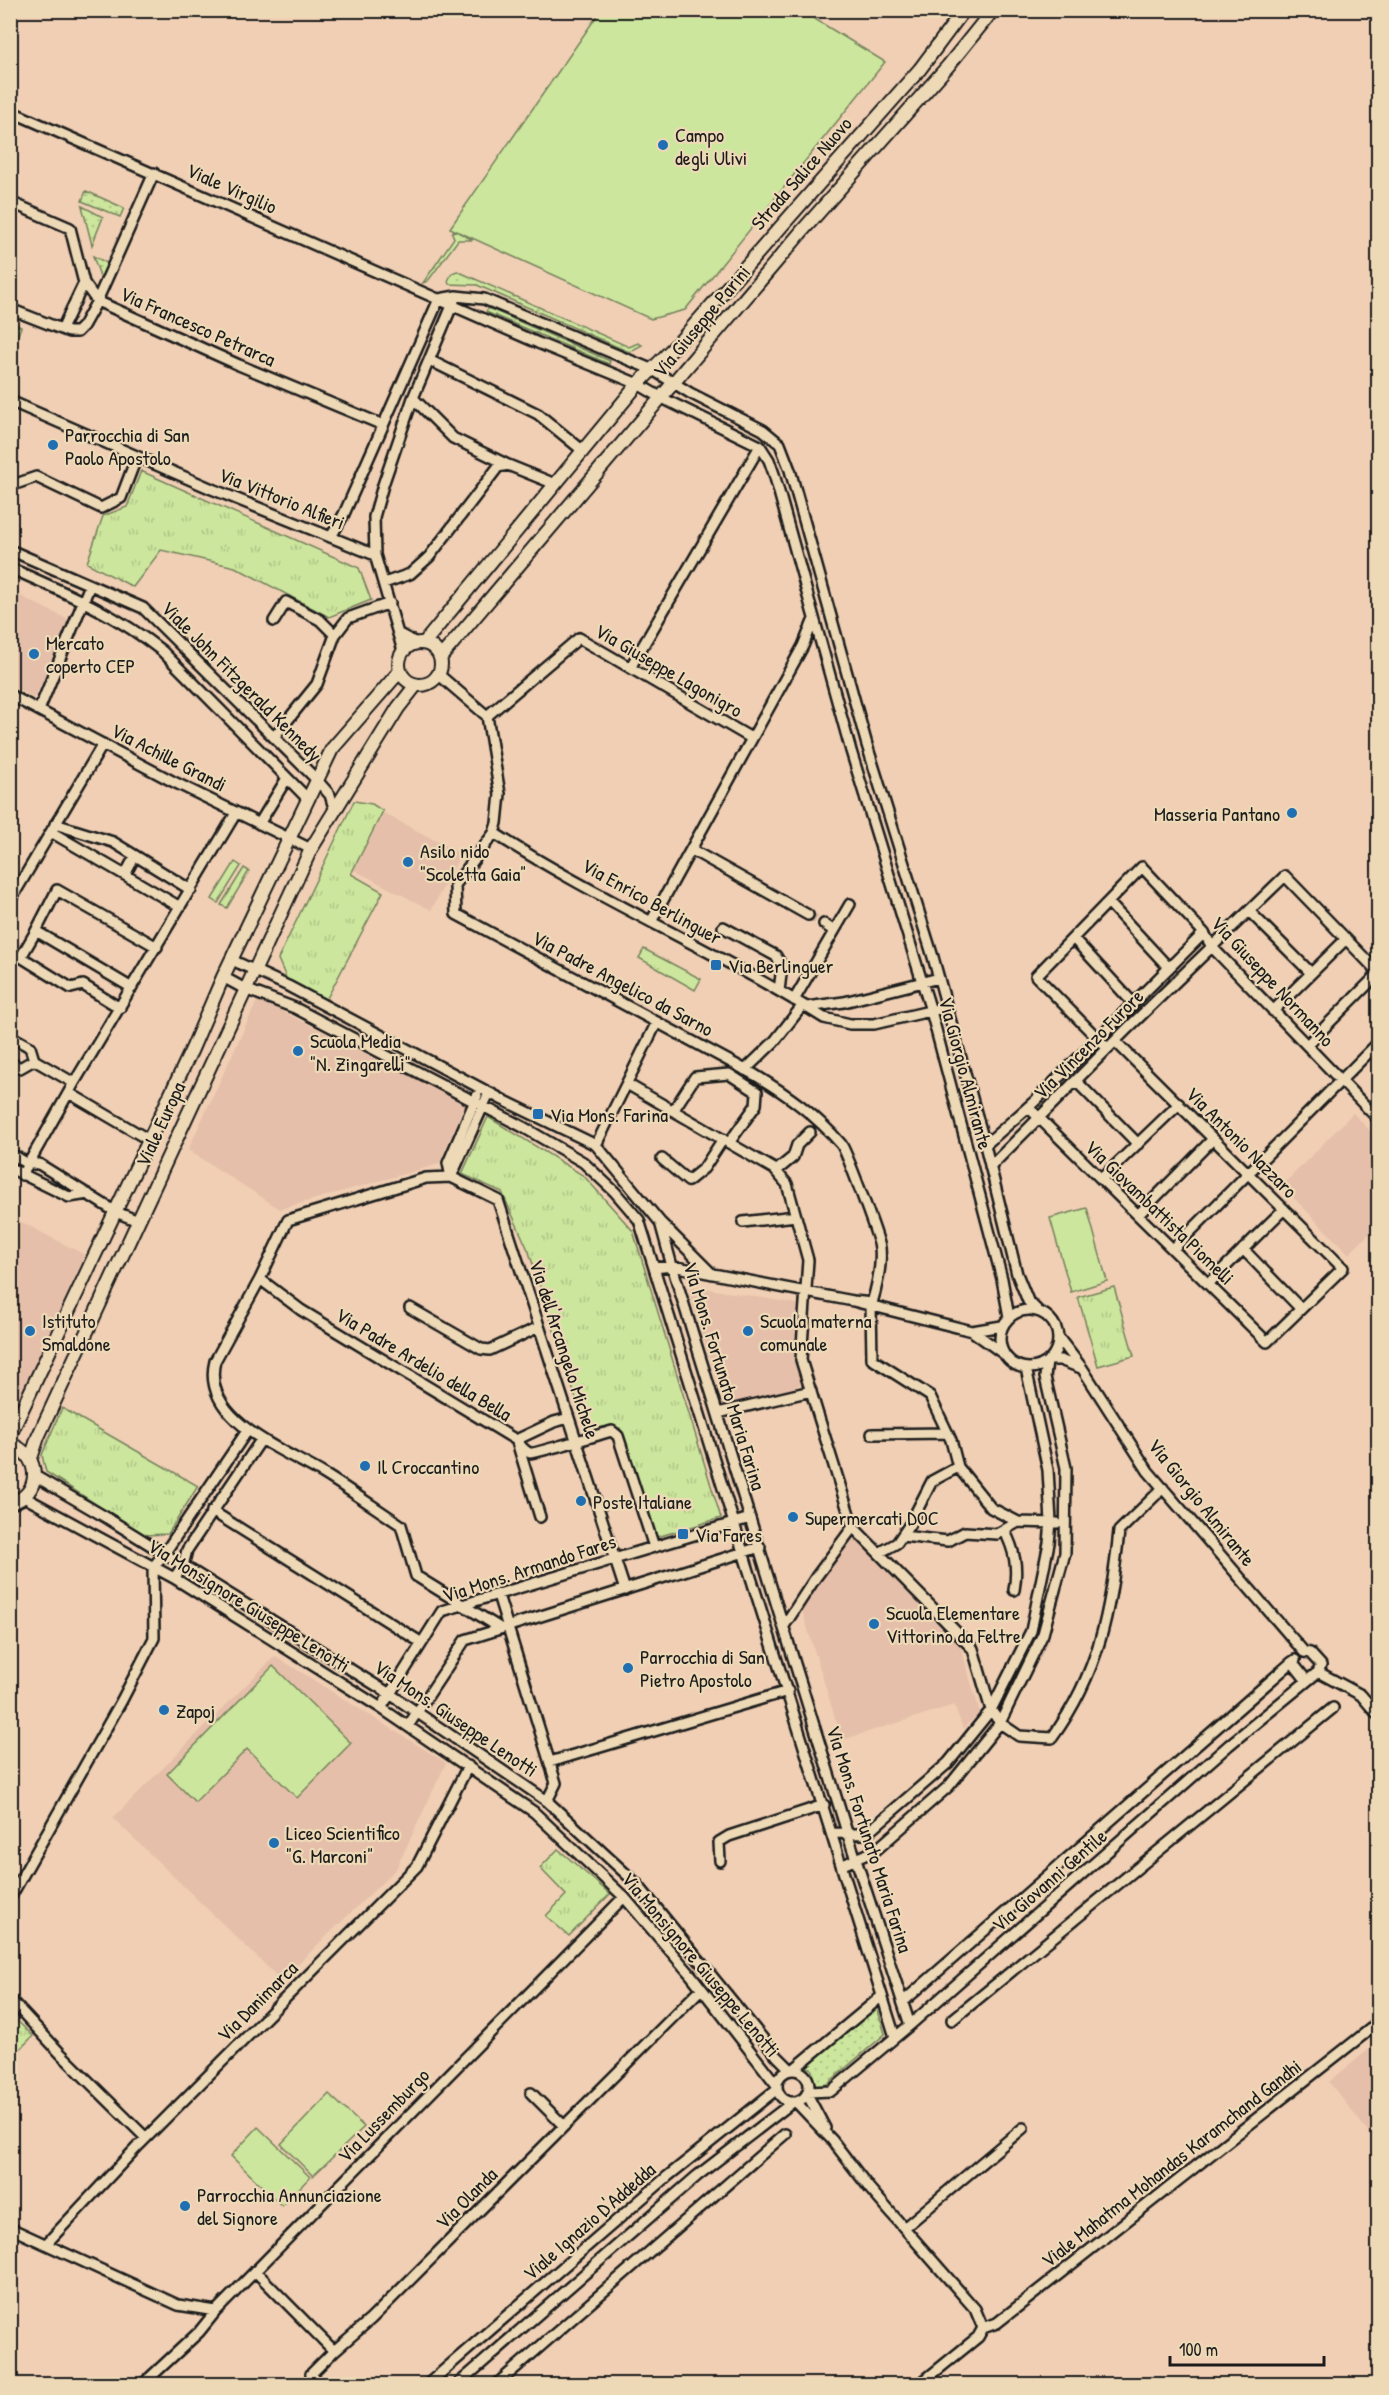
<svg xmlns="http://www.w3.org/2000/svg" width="1389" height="2395" font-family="'Patrick Hand',sans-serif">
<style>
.built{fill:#e5bfa9}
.grass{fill:url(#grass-dots);stroke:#74815c;stroke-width:1.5}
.park{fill:url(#park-tufts);stroke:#74815c;stroke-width:1.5}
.garden{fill:#cde69d;stroke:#74815c;stroke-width:1.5}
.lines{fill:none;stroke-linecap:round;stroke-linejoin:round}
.street-tunnel{stroke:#c6ab96;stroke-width:9;stroke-dasharray:9 4.5;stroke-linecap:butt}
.street-casing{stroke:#1c1c1c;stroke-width:14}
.secondary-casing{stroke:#1c1c1c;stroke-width:16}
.street{stroke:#eed9b7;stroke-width:9}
.secondary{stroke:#eed9b7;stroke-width:12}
.poi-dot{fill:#1f6fb2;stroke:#eed9b7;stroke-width:2}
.labels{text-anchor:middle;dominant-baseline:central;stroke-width:4.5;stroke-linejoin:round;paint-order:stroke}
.poi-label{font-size:20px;fill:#1c1c1c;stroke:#eed9b7;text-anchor:start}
.street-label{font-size:20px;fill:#1c1c1c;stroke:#eed9b7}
</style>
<defs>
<pattern id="grass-dots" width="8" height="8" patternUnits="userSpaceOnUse" patternTransform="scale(1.5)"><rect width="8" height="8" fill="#cde69d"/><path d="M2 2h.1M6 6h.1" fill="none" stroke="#afc587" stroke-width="1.8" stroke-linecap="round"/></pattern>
<pattern id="park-tufts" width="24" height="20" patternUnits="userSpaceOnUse" patternTransform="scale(1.5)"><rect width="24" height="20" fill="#cde69d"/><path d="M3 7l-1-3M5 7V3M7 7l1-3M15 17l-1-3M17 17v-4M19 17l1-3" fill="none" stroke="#afc587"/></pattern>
</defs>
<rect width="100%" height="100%" fill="#f0cfb4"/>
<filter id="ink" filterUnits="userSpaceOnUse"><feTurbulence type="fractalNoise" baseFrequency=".0167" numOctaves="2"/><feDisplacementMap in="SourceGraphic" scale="12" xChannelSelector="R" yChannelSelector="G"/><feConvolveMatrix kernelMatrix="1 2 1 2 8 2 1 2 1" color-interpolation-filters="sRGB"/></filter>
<g filter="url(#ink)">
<path class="built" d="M10 591 73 622 34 698 11 686Z
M383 813 461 854 431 910 354 870Z
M258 999 465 1104 439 1164 280 1209 188 1150Z
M1353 1113 1378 1139V1225L1349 1254 1282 1186Z
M10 1216 85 1255 16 1406 11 1407Z
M692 1286 797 1304 794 1358 801 1383 796 1387 725 1407 689 1292Z
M853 1536 959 1641 980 1713 963 1728 954 1705 842 1740 801 1607Z
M275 1656 446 1763 396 1869 281 1980 113 1818Z
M1378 2042V2144L1329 2082Z"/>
<path class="grass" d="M86 191 124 208 120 217 82 201Z
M82 206 103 217 92 245Z
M454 230 473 240H458L428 281 423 283 454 238 452 233Z
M93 256 107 263 101 280V279Z
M457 271 629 347 638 343 642 345 629 352 477 285 449 284 448 281 452 273Z
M488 308 610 361 609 364 486 312Z
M877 2007 885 2034 827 2084 816 2087 811 2068 803 2067 872 2008Z"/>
<path class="park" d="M141 471 359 568 371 600 329 617 235 567 161 550 133 587 87 563 103 516 127 507Z
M354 801 372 804 383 811 351 874 383 892 325 1002 288 982 278 959Z
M644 949 701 979 695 990 639 958Z
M488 1117 584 1176 633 1231 721 1518 654 1538 620 1428 587 1433 529 1252 502 1192 462 1174Z
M1114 1287 1134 1356 1098 1366 1078 1297Z
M62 1408 198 1486 168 1534 144 1535 46 1472 42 1455Z
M558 1849 610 1894 569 1936 546 1916 566 1895 540 1868Z
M11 2015 33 2036 11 2058H10Z"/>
<path class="garden" d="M601 10 802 11 885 62 685 310 651 319 450 228Z
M11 322 21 327 13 347 11 346Z
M235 862 241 866 218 903 212 899Z
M244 868 249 871 227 908 221 905Z
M1087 1208 1107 1281 1071 1292 1050 1218Z
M273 1666 351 1743 297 1798 247 1749 195 1802 167 1774Z
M329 2094 364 2127 313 2176 281 2144Z
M258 2127 310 2177 282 2206 231 2156Z"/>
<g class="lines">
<path class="street-tunnel" d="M808 915 824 924"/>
<g class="street-casing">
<path id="street" d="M10 111 538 343 638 384 662 398 760 446 769 460 774 474 851 751 931 1011 1002 1279 1009 1317
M10 202 70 228 84 283 97 301 239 365 383 425
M439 299 456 296 484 299 653 370 690 393 763 430 780 444 790 470 867 745 933 957 985 1145 1017 1274 1028 1301 1037 1310
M10 309 69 332H77L83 326 97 301 154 173
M62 329 84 283
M429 360 538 414 582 450
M413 398 453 438 508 465
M10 401 212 489 375 555
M10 486 36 477 101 508 121 498 137 456
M331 537 344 514 439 299
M10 550 143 608 316 779 330 795 335 811
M10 568C64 592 116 614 162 651L307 798
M384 583 410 574 429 557 498 467 508 465 555 484
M274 621 286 602 320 620 335 635 348 618 390 603
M399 634 416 643
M403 651 375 555 374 517 383 485 413 398 454 301
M630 668 760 446
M438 674 487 716 500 794 497 823 494 833 455 885 456 914 755 1075C788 1095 816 1115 841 1144 846 1150 879 1239 880 1248 882 1266 877 1286 872 1303L853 1301
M10 695 172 781 311 849
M39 710 90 585
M487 716 579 638 751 738
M274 737 317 684 335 635
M55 824 113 842 191 890
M259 824 287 778
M51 832 180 907
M494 833C600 901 717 951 824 1018L850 1024H874L947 1007
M692 850 808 915
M125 875 135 856
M10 901 103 744
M1108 902 1169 968
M1249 911 1311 973
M652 920 803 646 814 619
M824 924 834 931
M723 927 776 956 782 966 779 991
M36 931 57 890 157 947
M1073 938 1133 1003
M232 960 288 986 503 1100 596 1145 660 1222 672 1266 846 1829 910 2025
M223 977 245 989 295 1008 523 1127 583 1162 615 1192 639 1220 895 2037
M794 1000 850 904
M807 1007 844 1002 939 978
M120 1008 83 985 71 988 21 957 36 931 132 988
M1273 1011 1346 939
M10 1036 30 1047 34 1060
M1307 1045 1378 974
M1108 1049 1036 976 1142 867 1204 933 1212 947 1378 1119
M34 1060 74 1083
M10 1062 20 1068 34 1060
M745 1070 774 1042 803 1005
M1077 1082 1138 1144
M627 1084 774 1169 787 1184 808 1260 801 1360 853 1527 973 1649 991 1710 1000 1723 1019 1736 1052 1738C1099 1673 1111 1610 1119 1531L1163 1488
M69 1093 149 1140
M1028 1107 1267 1342 1343 1268 1115 1041
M673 1111 695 1077 729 1074 757 1092 756 1105 729 1143
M596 1145 657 1022
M985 1145 1035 1101 1204 933
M10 1153 28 1164H39L116 1212 138 1221
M662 1159 688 1181 704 1168 723 1139
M990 1167 1126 1030 1285 876 1378 972
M10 1168 69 1197 88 1194
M776 1171 793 1157 797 1145 810 1132
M22 1175 74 1083 236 813
M451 1177 426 1178 288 1220 260 1279 215 1361C200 1420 285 1450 324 1474 350 1490 375 1508 401 1525L416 1576 500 1628
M451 1177 498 1200 625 1590
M451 1177 448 1163 477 1096
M451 1177 489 1093
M1101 1179 1179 1104
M1138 1215 1213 1139
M743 1222 796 1216
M661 1223 712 1274
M1173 1249 1378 1043
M1243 1249 1301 1309
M654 1268 672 1266 853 1301 972 1331 1004 1354
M260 1279 301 1310 516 1440C520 1445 524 1451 530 1453 534 1454 601 1434 612 1431L618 1436 654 1547
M1208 1284 1284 1209
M871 1306 872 1359 930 1396 951 1440 958 1467 932 1481 910 1524 897 1543 879 1553
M410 1308 481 1349 490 1350 539 1327
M1000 1339a29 29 0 1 1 58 0a29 29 0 1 1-58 0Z
M972 1331 1002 1326
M1058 1337 1082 1368 1148 1471 1304 1652
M1049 1360H1060L1081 1368
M718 1413 811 1391
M872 1434 947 1433
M516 1440 554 1422 569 1418
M517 1442 540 1517
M958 1467 991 1508 1018 1522 1057 1523
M35 1476 107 1518 390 1694 547 1801 637 1884 777 2056 790 2069
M24 1497 174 1578 381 1708 534 1812 624 1897 691 1975 776 2084
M212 1511 422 1643
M1004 1530C1015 1550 1018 1568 1014 1590
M902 1536 948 1541 965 1532 997 1534 1018 1522
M174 1578 183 1566 187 1550 261 1440
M498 1595 556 1783 547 1801
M784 1626 816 1577 853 1527
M1295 1660 1292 1662 1307 1681
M1318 1672 1361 1695 1378 1715
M381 1708 442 1611 750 1518
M408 1726 465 1640 760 1547
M550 1762 788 1691
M832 1833 866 1834 948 1763 991 1710 1031 1631 1049 1543 1051 1522 1048 1470 1026 1368
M720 1861 719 1842 729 1836 824 1805
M843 1865 876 1850 949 1786 1000 1723 1043 1634 1065 1553 1066 1468 1045 1377 1047 1362
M10 1898 122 1700 154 1638 153 1567 164 1554 247 1431
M10 1999 61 2054 146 2138
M904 2001 1292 1662
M952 2020 1333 1708
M794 2069 882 1996
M777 2086a16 16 0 1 1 32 0a16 16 0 1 1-32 0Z
M808 2092 831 2091 910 2025 1229 1745 1318 1672 1321 1665 1310 1653 1304 1652
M531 2093 564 2126
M807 2094 825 2128
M796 2102 832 2140 870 2189 975 2309 983 2328
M10 2228 178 2305 216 2311
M904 2228 1023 2128
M47 2243 139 2145 417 1866 468 1766
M255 2271 334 2351 371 2319 701 1989
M143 2384 199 2332 216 2311 624 1897
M320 2384 311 2374 334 2351
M428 2384 668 2176 777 2089
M458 2384 697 2176 793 2102
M497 2384 785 2134
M920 2384 978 2337 983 2328 997 2323 1378 2023"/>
</g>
<g class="secondary-casing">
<path id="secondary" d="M424 643 638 384 682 339 920 69 964 10
M399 664a21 21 0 1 1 42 0a21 21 0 1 1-42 0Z
M440 658 803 230 948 66 993 10
M10 1435 192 1049 223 977 332 749 400 671
M10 1444C41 1454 43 1495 10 1503
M31 1458 38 1437 311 849 398 708 416 685"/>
</g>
<use href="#street" class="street"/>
<use href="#secondary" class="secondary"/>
</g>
</g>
<g class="poi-dot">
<circle cx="663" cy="145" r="6"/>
<circle cx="53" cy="445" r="6"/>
<circle cx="34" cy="654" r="6"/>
<circle cx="1292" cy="813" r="6"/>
<circle cx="408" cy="862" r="6"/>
<rect x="710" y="959" width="12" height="12" rx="3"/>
<circle cx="298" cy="1051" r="6"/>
<rect x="532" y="1108" width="12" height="12" rx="3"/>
<circle cx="30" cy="1331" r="6"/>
<circle cx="748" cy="1331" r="6"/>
<circle cx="365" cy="1466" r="6"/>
<circle cx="581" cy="1501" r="6"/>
<circle cx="793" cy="1517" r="6"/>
<rect x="677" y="1528" width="12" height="12" rx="3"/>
<circle cx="874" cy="1624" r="6"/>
<circle cx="628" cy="1668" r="6"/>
<circle cx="164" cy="1710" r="6"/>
<circle cx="274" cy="1843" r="6"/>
<circle cx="185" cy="2206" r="6"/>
</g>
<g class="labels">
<g class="poi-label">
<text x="675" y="134">Campo<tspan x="675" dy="23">degli Ulivi</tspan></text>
<text x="65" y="434">Parrocchia di San<tspan x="65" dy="23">Paolo Apostolo</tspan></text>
<text x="46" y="642">Mercato<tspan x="46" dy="23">coperto CEP</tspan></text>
<text x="1280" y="813" text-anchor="end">Masseria Pantano</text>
<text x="420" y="850">Asilo nido<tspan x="420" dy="23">"Scoletta Gaia"</tspan></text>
<text x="728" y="965">Via Berlinguer</text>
<text x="310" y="1040">Scuola Media<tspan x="310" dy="23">"N. Zingarelli"</tspan></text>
<text x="550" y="1114">Via Mons. Farina</text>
<text x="42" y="1320">Istituto<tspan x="42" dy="23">Smaldone</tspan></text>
<text x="760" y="1320">Scuola materna<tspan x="760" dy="23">comunale</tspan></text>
<text x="377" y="1466">Il Croccantino</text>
<text x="593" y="1501">Poste Italiane</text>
<text x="805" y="1517">Supermercati DOC</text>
<text x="695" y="1534">Via Fares</text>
<text x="886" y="1612">Scuola Elementare<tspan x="886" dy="23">Vittorino da Feltre</tspan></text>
<text x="640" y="1656">Parrocchia di San<tspan x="640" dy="23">Pietro Apostolo</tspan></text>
<text x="176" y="1710">Zapoj</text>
<text x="286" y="1832">Liceo Scientifico<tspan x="286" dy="23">"G. Marconi"</tspan></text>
<text x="197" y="2194">Parrocchia Annunciazione<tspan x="197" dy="23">del Signore</tspan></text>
</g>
<g class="street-label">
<text transform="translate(801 173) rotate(-49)">Strada Salice Nuovo</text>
<text transform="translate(232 188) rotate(24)">Viale Virgilio</text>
<text transform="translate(701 321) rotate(-50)">Via Giuseppe Parini</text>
<text transform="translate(198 326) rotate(24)">Via Francesco Petrarca</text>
<text transform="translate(282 498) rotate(22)">Via Vittorio Alfieri</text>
<text transform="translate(669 670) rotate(30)">Via Giuseppe Lagonigro</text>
<text transform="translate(242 681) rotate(45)">Viale John Fitzgerald Kennedy</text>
<text transform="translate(169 757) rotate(27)">Via Achille Grandi</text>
<text transform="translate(652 901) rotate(29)">Via Enrico Berlinguer</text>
<text transform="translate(1273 981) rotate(47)">Via Giuseppe Normanno</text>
<text transform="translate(623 983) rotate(28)">Via Padre Angelico da Sarno</text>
<text transform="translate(1088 1044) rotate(-45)">Via Vincenzo Furore</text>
<text transform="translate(966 1073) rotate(75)">Via Giorgio Almirante</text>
<text transform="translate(160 1124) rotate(-65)">Viale Europa</text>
<text transform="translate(1242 1142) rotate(45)">Via Antonio Nazzaro</text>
<text transform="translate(1160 1212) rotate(44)">Via Giovambattista Piomelli</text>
<text transform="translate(565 1349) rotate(72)">Via dell'Arcangelo Michele</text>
<text transform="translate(424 1364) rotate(31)">Via Padre Ardelio della Bella</text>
<text transform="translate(725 1376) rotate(73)">Via Mons. Fortunato Maria Farina</text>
<text transform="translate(1202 1502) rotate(51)">Via Giorgio Almirante</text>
<text transform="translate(529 1568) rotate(-18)">Via Mons. Armando Fares</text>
<text transform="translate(249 1605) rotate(32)">Via Monsignore Giuseppe Lenotti</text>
<text transform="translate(456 1718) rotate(34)">Via Mons. Giuseppe Lenotti</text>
<text transform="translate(870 1839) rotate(72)">Via Mons. Fortunato Maria Farina</text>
<text transform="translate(1049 1880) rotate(-41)">Via Giovanni Gentile</text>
<text transform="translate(701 1964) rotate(50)">Via Monsignore Giuseppe Lenotti</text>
<text transform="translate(257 2001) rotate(-45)">Via Danimarca</text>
<text transform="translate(383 2115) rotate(-46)">Via Lussemburgo</text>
<text transform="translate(1171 2163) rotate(-38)">Viale Mahatma Mohandas Karamchand Gandhi</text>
<text transform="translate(466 2198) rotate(-45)">Via Olanda</text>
<text transform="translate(589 2221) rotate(-41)">Viale Ignazio D'Addedda</text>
</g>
</g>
<rect width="1389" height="2395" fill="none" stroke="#eed9b7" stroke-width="36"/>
<rect x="18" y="18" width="1353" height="2359" fill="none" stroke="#1c1c1c" stroke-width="2" filter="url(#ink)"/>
<path d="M1170 2356v9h154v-9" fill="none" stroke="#1c1c1c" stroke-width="3"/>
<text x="1179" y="2356" font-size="18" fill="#1c1c1c" stroke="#eed9b7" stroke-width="4.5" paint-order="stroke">100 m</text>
</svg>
